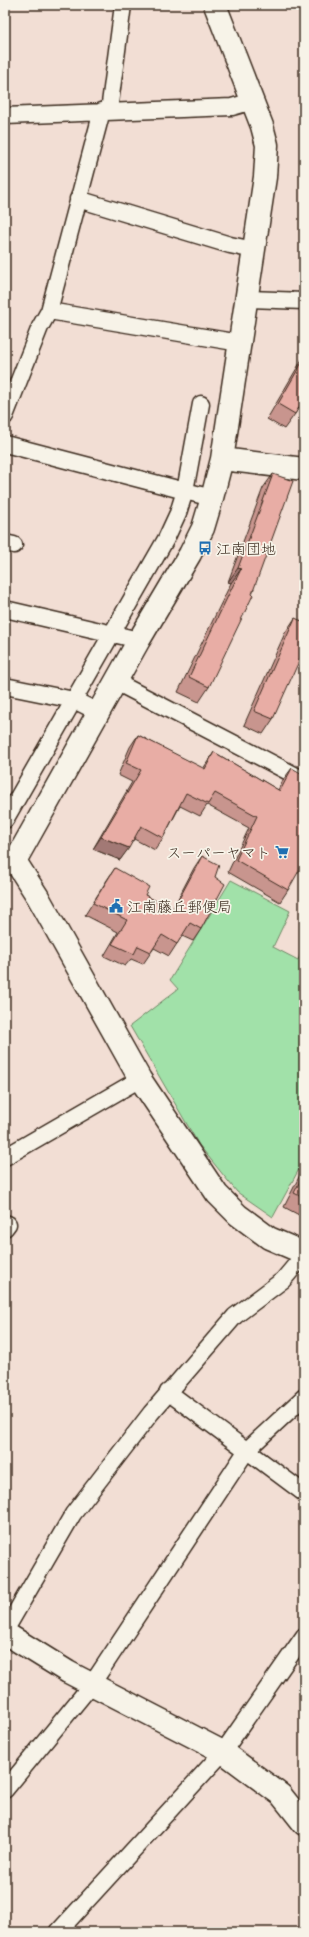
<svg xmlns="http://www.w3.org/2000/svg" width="309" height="1937" font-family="'Patrick Hand','Klee One',sans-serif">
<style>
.green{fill:#a1e1a9;stroke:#6e8664}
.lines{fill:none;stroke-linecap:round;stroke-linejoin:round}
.street-casing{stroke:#3b2a1e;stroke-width:19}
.secondary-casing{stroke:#3b2a1e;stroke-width:25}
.street{stroke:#f7f3e8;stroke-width:16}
.secondary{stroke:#f7f3e8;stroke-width:22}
.wall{fill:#c8958e;stroke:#3b2a1e}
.shaded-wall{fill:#a27974;stroke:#3b2a1e}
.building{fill:#e8ada5;stroke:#3b2a1e}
.labels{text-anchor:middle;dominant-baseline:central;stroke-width:3.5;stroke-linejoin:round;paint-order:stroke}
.poi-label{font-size:15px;fill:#3b2a1e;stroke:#f7f3e8;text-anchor:start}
</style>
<rect width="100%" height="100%" fill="#f2ded4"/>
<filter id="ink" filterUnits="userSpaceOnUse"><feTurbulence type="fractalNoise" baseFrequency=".025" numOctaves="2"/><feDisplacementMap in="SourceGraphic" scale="8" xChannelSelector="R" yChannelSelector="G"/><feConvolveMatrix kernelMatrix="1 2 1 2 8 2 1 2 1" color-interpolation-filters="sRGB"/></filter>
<g filter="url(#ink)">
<path class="green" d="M231 880 290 911 273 947 298 960 304 946V1160L273 1217 237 1192 199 1145 130 1026 178 989 170 980Z"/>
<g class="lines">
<g class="street-casing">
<path id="street" d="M109 111 123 5
M5 116 232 107 253 101
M78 199 230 245 254 250
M247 299 304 301
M49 311 240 343
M5 416 40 327 49 311 102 111
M5 444 212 498
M5 543 14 545
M5 609 139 640
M116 682 304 780
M5 686 74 700 98 712
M5 820 166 539 178 513 185 491 201 404
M5 1157 140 1079
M5 1223 8 1224 5 1228
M168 1392 304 1493
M5 1631 73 1514 151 1413 235 1316 283 1280 304 1255
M5 1790 92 1684 247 1450 304 1397
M58 1932 223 1752 304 1636"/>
</g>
<g class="secondary-casing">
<path id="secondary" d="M222 459 304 469
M15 861 139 640 190 554 203 528 212 498 222 459 265 177 267 145 262 126 215 5
M15 861 38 897 140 1079 217 1194 238 1215 269 1238 304 1253
M5 1633 68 1672 223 1752 281 1795 304 1824"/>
</g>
<use href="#street" class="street"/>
<use href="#secondary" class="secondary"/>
</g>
<path class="wall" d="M304 356V399L295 414 284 429 267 419Z
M273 474 209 687 199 702 178 692 231 583 228 582 263 488Z
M304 585V596L300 594Z
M295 618 273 719 263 734 244 725 285 633Z
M138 735 203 769 214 752 278 790 283 780 292 768 288 890 280 902 228 872 249 828 207 805 200 816 180 806 163 838 155 850 134 839 120 860 93 849 132 782 118 775 130 747Z
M202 856 215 877 201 929 193 941 182 936 169 956 154 948 143 964 131 959 125 966 104 956 118 932 85 915 107 880 115 868 145 895 172 910 194 868Z
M304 1167V1207L299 1215 284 1207Z"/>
<path class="shaded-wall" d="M238 568 241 569 231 583 228 582Z
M304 589V596L300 594Z
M101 837 129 848 120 860 93 849Z"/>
<path class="building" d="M304 359V399L295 414 278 404Z
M273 474 293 481 252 594 253 595 209 687 189 677 241 569 238 568Z
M295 618 304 622V650L273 719 254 711Z
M138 735 205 769 214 752 280 791 292 768 304 775V862L288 890 236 860 257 816 215 793 208 804 186 793 163 838 141 826 129 848 101 837 141 770 126 763Z
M202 856 219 865 215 877 225 884 201 929 190 923 177 944 162 935 151 952 138 946 134 954 112 944 127 920 93 903 115 868 149 887 145 895 173 910Z
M304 1173V1198L294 1193Z"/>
</g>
<defs>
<g id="bus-bare" transform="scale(1.08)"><path d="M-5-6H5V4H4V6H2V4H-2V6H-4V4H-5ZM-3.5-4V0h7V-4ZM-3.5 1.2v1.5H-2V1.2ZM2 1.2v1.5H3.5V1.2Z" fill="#1f6fb2" stroke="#f7f3e8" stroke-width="2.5" paint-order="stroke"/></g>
<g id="supermarket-bare" transform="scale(1.08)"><path d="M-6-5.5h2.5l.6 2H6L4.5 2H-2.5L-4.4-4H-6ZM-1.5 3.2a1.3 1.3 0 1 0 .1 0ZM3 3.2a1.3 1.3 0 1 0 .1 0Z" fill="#1f6fb2" stroke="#f7f3e8" stroke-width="2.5" paint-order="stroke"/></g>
<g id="civic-bare" transform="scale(1.08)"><path d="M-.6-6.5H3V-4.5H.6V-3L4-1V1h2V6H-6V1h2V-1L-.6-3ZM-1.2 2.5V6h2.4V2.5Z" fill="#1f6fb2" stroke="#f7f3e8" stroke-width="2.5" paint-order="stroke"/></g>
</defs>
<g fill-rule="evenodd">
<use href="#bus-bare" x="205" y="548"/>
<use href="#supermarket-bare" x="282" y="852"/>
<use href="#civic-bare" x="116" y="906"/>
</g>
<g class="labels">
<g class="poi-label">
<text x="216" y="548">江南団地</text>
<text x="271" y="852" text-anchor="end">スーパーヤマト</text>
<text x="127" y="906">江南藤丘郵便局</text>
</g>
</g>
<rect width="309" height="1937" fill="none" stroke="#f7f3e8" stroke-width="20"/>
<rect x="10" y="10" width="289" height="1917" fill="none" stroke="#3b2a1e" stroke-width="1.5" filter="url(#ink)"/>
</svg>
